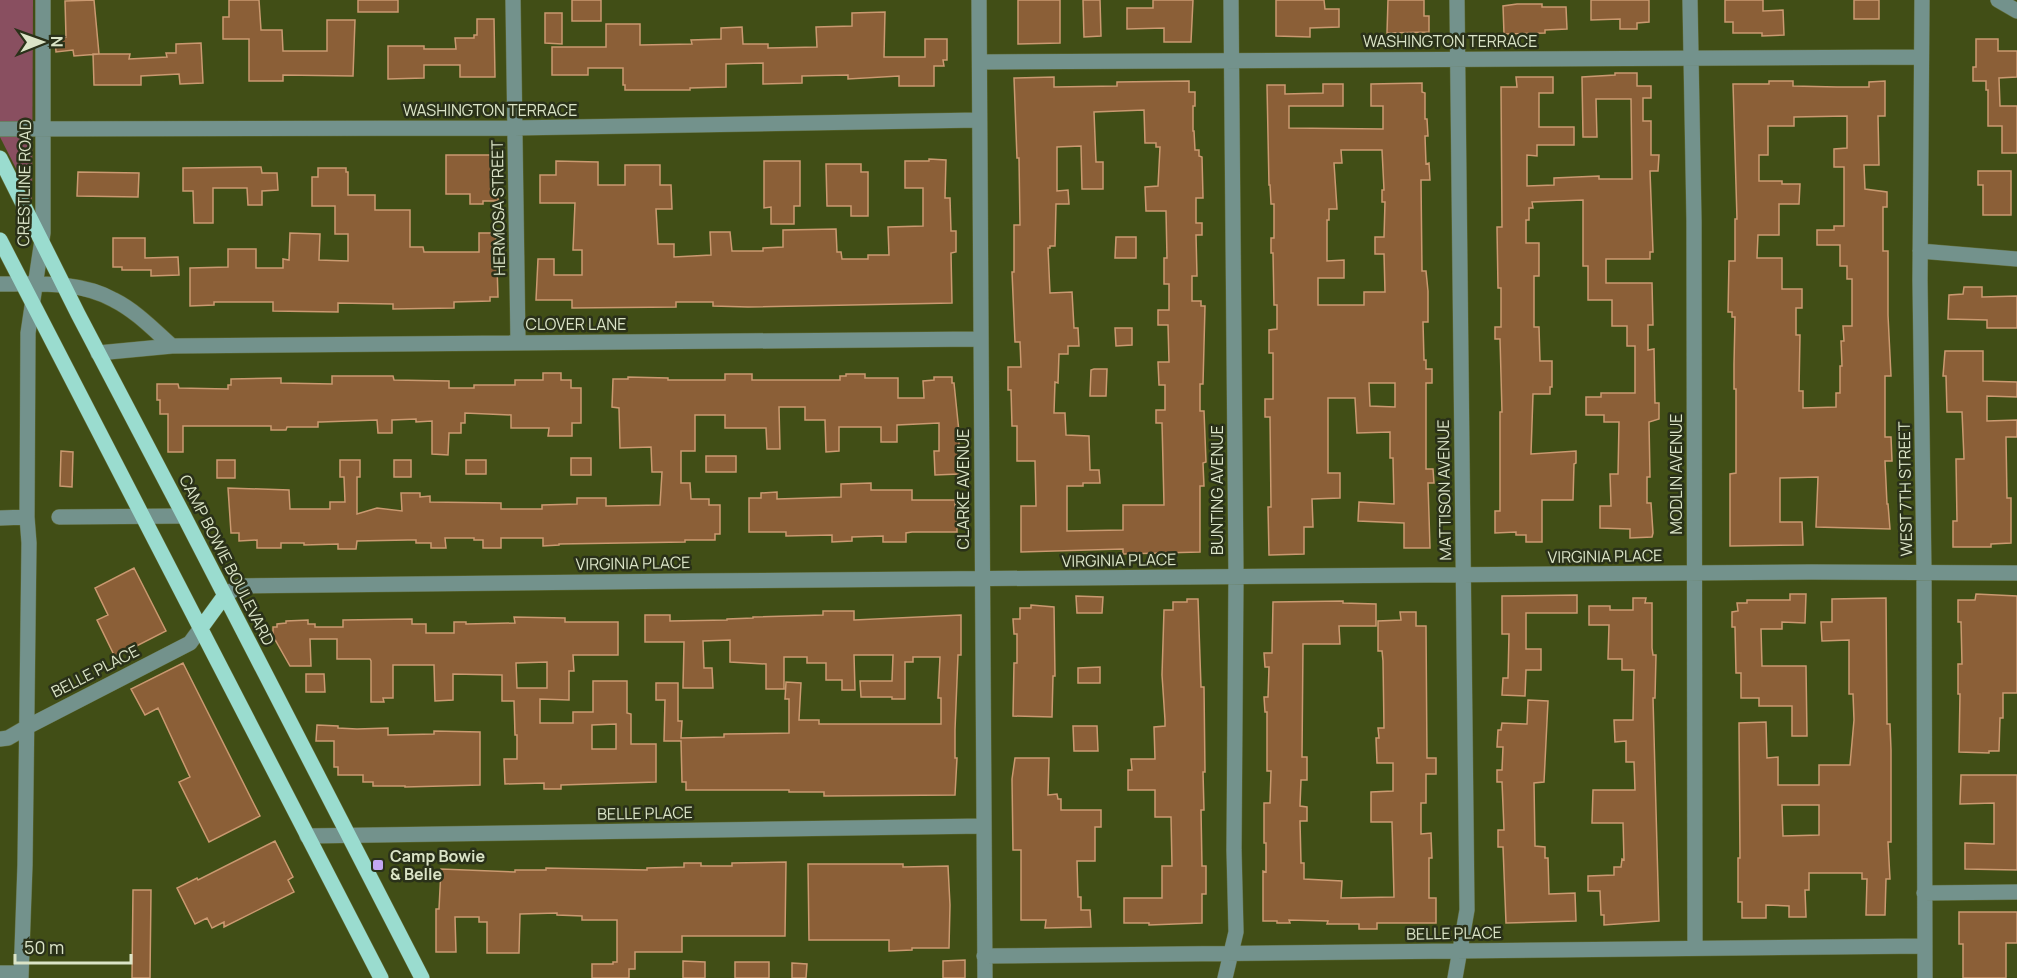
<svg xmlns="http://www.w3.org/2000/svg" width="2017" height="978" font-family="Manrope,sans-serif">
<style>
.green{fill:#894f60}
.building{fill:#8b5f37;stroke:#ca9970;stroke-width:1.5;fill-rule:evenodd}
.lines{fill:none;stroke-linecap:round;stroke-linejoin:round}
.minor-casing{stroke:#606c39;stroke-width:16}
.major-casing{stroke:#606c39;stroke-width:16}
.minor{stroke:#73928c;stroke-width:15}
.major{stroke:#9adccf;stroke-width:15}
.poi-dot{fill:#c3a7f2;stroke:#2a3119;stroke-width:2}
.labels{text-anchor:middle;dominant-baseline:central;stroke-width:5;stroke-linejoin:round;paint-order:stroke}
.street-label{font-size:16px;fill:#dbe4c7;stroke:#2a3119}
.poi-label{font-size:16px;font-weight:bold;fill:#dbe4c7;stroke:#2a3119;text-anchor:start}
</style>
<rect width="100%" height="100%" fill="#414e16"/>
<path class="green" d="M0 0H33L32 200 0 137Z"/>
<path class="building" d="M94 0 99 54 74 56 73 50 56 52 55 38 66 37 65 1Z
M229 0H259L261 30H282L283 51H327V20H355L353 76 283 75V81H249V39H223V17H229Z
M358 0H398V12H358Z
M572 0H601V21H572Z
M1018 0H1060V43L1018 44Z
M1083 0H1100L1101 36 1084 37Z
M1153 0H1193L1191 42H1164V28L1127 29V8H1153Z
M1276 0H1324L1325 9H1339V27L1310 28V37L1276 36Z
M1388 0H1424V16H1429V32L1387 33Z
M1591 0H1649V22L1637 23V29H1620V19L1591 20Z
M1725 0H1763V11L1783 10 1784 35 1762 36V33H1733V22H1725Z
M1854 0H1879V19H1854Z
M1517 4H1542V7H1566L1567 29 1545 30V33L1504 34 1503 6Z
M885 12 884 57H925V39H947V60H943L944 66H934V86H899V76L848 79V75L802 76V83L763 84V63L726 64V87L690 88V90H625V85H623V68H588V75H552V47H606V24H640V45L692 44 691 40 721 39V28L742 27 743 44H768V48L817 47 816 27 852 26V13Z
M545 13H562V44L545 43Z
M477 19H494L495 77H460V65H424V78L388 79V46H424V49H456L455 38H474V35H477Z
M1976 39H1998V51H2017V77L1999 78 2000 106H2017V153H2002V126H1988V90H1986V81H1973V67H1976Z
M201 43 203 83 180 84 179 74 141 76V85H94L93 54H130L129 59 167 57 166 53H176V44Z
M1615 73H1637V86H1651V98H1643V121H1651V155H1659L1658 171H1650L1653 252H1650V259H1606V283H1652L1653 325H1648V350L1654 349 1655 403H1659V419L1649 422 1650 477H1647V503H1651L1653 533 1652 537 1630 538V529L1600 528V506H1611L1610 474H1618L1619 422H1604V415H1586V397H1601V393H1635V346H1627V326H1612V300H1588V266H1583V200L1532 202 1533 208H1529V220H1526V243H1539V276H1534V327H1539L1540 361H1552V387H1550V394H1533L1531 454 1576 451V463L1574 464 1573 500H1542V542H1526V535H1516V532L1495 533V511H1500V412H1502L1500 339H1495V327H1501V288H1498L1497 227H1502L1501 87H1517L1516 77H1553V93H1539V127H1574V145H1537V156L1527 155V186L1554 185V178L1599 176V179H1632L1631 99H1596L1597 137H1583L1582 77 1615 75Z
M1054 77V87L1117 86V82L1189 81V92H1195V106H1193V131H1194L1195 150H1199V156L1202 157 1203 198H1196V223H1202V235H1196L1197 276H1192V301H1201V306H1205L1203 384H1200V411H1204L1206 462 1203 463 1204 486H1200V552L1123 554V549L1021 552V506H1036L1035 461H1017V426H1012L1011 390H1008V367H1021L1020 342H1015L1012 272H1014V225H1020L1019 158H1017L1014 78ZM1144 110 1145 143H1156V147H1160L1158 186 1145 187 1146 211H1166L1167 258H1164V284H1169V310H1158V325H1168L1169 362H1158L1159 385H1165V410H1156V423H1162L1164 505H1123V530L1067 531V486H1083V483H1100L1099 470H1090L1089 436 1066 435 1065 413H1054L1055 382 1058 383 1059 354H1068V346H1079L1078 328H1074L1072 292 1050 293 1048 248H1050V246H1055L1056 204H1069L1068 190 1057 191V147L1081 146 1082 189H1103V162H1096L1094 112Z
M1769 81H1793V86L1837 87H1869V82L1885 81V116H1878L1879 165H1864L1865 189 1887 192V207H1883V251H1888V315L1891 376H1885V437H1891L1892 461H1885L1887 504H1888L1890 529 1816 527 1818 477 1780 478V522H1802L1803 545 1730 546V474L1736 473V389H1734V364L1735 317H1732V312H1728L1729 261H1735V219H1737L1733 84H1769ZM1847 116V148L1834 149V167H1844V226H1834V230H1817V245H1840V266H1847V279H1852V326H1843L1844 341H1841L1842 366H1840V393H1836V407L1803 408V391H1799L1800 335H1796V308H1802V289H1782V258H1757L1758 235H1779V204H1799L1800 184H1782V181H1759V155H1768V126H1794V117Z
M1422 83V92L1425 93V119H1427L1428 136H1425L1426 164 1429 163 1430 180H1421L1422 271H1426L1428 291V322H1423L1424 360H1426V369H1432V383H1426V469H1433L1434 483H1428L1430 548H1404V523L1358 521 1359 502 1394 504 1393 458H1390V432L1357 433 1355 398H1328V473H1340V498L1312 499 1313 527H1304V554L1269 555 1268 507H1271L1270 417H1265V399H1273V353H1269V330L1277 329V305H1274L1273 253H1271V238H1274V204H1271L1270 185H1269L1267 85H1285V94L1323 93V84H1343V106H1289V128L1383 129V106H1371V84ZM1341 150H1382L1384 190H1382V202H1385L1384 237H1375V254H1384L1385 292H1364V305H1318V278H1344V260L1327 261V220H1329V209H1337L1334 163H1342ZM1369 383H1395V407L1370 406Z
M446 155H494V183H498V201H483V204H470V194H446Z
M929 159 946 160 945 198H950L951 231H956V252L951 253 952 303 748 307 713 306V302H676V307L572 308V300H536L538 259H554V275H582V250H573L575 203H540V175H556V161L598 162V185H625V165H660V185H671L672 209H656L658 244H674V257L711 255 710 232H730L732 251H763V248L783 247V230L836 229 837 252H841L842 259H868V255H889L888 227 923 226V188H905V161H929Z
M764 161H800V206H794V224H771V207L764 208Z
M826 164H861V172H868V216H851V206H827Z
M261 167 262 173H277L278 190 262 191V205H248L247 188H213V223H194L193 191H183V168Z
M318 168H346V172H348V195H375V210H410V247H423L424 252H479V233H496L498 297H490V301L454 302V308L393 309V304L338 303V312L273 311V302H214V305L190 306V268L228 267V249H256V268H283V259L289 260 290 233 320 234 319 260 348 261V234H335V206H312V177H318Z
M1978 171H2011V215H1983V185H1978Z
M78 172 139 173 138 197 77 196Z
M1116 237H1136V258H1115Z
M113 238H145V258L178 257 179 275 151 276V270H122V267H113Z
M1964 287H1982V297L2017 296V328H1987V320L1948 319 1949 295 1963 294Z
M1115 328H1132V345L1116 346Z
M1945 351H1983V381L2017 382V397L1987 396V421L2017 420V437H2006L2007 498H2011V543L1991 544V547H1953V521H1957L1956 459H1964L1962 412H1947L1946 376H1943Z
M1094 369H1107L1106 396H1090L1091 370Z
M543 373H561V380H571V388H581V423H572V436H548L549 428H511V415L465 413V423H461V433H449L448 455 432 454V421L416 422V419L392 420V433H378L377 420 321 422H318V427H287L286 430H271V426H183V452H168V414H160V400H157V384H178L179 388 228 389V385H231V379L281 378V383L332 384V376H393L394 380 449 381V388H474V385H515V380H543Z
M725 374H752V380H840V376H846V374H865V378H898V398H924L923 381 934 380V377H952V383H954L959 432V474L935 475 934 451H939V423L897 425V442H881V427H839V451L826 452 825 420H805V407H779L780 449H767L766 428H725V415H695V451H681V483H690L691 499H709V505H720V534H715V540H685V542L559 544V545L543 546V538H501V548H483V540H474V538H445L446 548H431V543H416V540H408L357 541 356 549H338V544L304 545V543H281V548H257V540L239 541V533H231L228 488 289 490 290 509H330V502H345L344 477H340V460H360V477H357V514L377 508 402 511 401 493H420V497L430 496V502L501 503V509H542V505L577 504V498H606V506L660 505 662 472H652L651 447 620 448 619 408 612 407 613 379H628V377L668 378V380H725Z
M61 451 73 452 72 487 60 486Z
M706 456H736V472H706Z
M571 458H591V475H571Z
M217 460H235V478H217Z
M394 460H411V477H394Z
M466 460H486V474H466Z
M871 483V490H912V500H955V507H957V532H912L906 533V542H883V536L852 537V541L832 542V535L786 536V532H749V498H761V493L777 492V499L841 497V484Z
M134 568 166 631 115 657 97 620 108 615 95 588Z
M1790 594H1806L1805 623 1782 622V629H1761L1762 666H1806L1807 736H1792V706H1759V698H1741V673H1736L1735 627H1732V612L1738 611 1737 603H1747V600H1790Z
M1976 594 2017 596V693H2003V718H2000L1999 751H1989V753L1959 752 1960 694H1958V664H1962L1961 622H1958V600H1975Z
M1577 595V613H1526V649H1541V670H1526L1525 696 1502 695 1503 678H1508L1509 634H1502V596Z
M1076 596 1103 597 1102 613H1077Z
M1633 598H1646L1645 603H1652V648L1653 655H1656L1655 698H1653L1659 921 1604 925V915H1601L1600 891H1588V876L1614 875V867H1621L1622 859 1624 860 1623 823H1592L1593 790H1635L1634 762H1626V741L1615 742 1614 720H1633L1634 670H1622V659H1608L1609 625H1589V606H1610V610H1633Z
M1886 598 1887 724H1890L1891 750V842H1888L1890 879H1886L1885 915H1866L1867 879H1862V873H1809V890H1805L1806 917H1789V906L1766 905V918H1742V902H1738V858H1740L1739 723 1766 722 1767 758 1778 757V785H1819V765H1850L1854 720 1853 694H1849V640L1822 641 1821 622H1832V599ZM1782 805H1819V835L1783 836Z
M1187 599H1198L1201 687H1204L1205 772H1203L1204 810H1201L1202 866H1206V894H1202V923L1149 925V923H1124V898H1162V866H1172L1171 817H1155V790H1128V770H1132L1131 759H1155L1154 727 1165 726V720L1162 675 1164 610H1173V602H1187Z
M1343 601V603L1376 604V626H1339L1340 644H1303L1302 757H1307V780H1301L1300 806 1307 807V821H1300L1301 863H1304V879L1342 881 1341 898 1394 897 1392 822H1371V792L1393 791V763H1377L1376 738H1379L1378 728H1384L1383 661 1382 651H1378V621L1401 620 1400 612H1416V626H1426L1427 758H1436V774H1426V803H1421V834L1431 833 1432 858H1429V898H1436V923H1377V929H1359V924H1327L1328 921 1289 920 1290 923H1277V921H1263V871L1266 872V843H1264V803H1270L1271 771H1267V712H1265L1264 697H1268L1269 667H1265L1264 653H1272L1273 602Z
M1031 605 1054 607 1055 676H1053L1052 717 1013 716 1014 663H1017V634H1014L1013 619H1020V608H1031Z
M823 611H854V620L961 615V655H958L955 730V758H957L955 795 824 796V792H789V790H686V782H682L681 741H664L665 700H656V683H678V721H682L681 738 724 737V734L789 733V699H785L786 682 801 683 799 720H819V724H941V698H938L940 657H913V662H905V699H892V697H861L860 681H892L893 655H854L855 690H842V680H826V663H807V657H784V689H766V664L730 662V640L703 641 704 668H712L713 688H683L684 642H645V615H670V621L727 620V619L753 618V617L823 615Z
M514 617 565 618V622H618V655H573L574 671H569V700L540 699V723H573V712H593V681H627V713L631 714V744H656V782L561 785V789H544V783L505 784 504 759H517V735H515L514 701H502V675L453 674V700L435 701 434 665H393V698H383L384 702H371V661L370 659H337V639H310L311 666H290L273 636V627H277V624L286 623V621L308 620V624H315V627H343V620L412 619V624H426V633H454V622H466V624L515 623ZM547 662V688H517L516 663ZM616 724V749H592V725Z
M183 663 260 816 209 842 179 782 190 777 158 708 145 715 131 689Z
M1100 667V683H1078V668Z
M306 674H324L325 692H306Z
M1528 700 1548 701 1544 782 1534 783 1535 846 1545 847V858H1548L1549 894 1575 893 1576 921 1506 923 1503 847H1498V830H1504L1502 782H1497V770H1502L1503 747H1497L1498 730H1501L1502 723 1527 724Z
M317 725 338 726V728L357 729 388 728V735L434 734V731L480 732V785L405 787V786H373V782H363V775H338V767H334V741H316Z
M1073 726H1097L1098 751H1074Z
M1015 758H1049L1048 795 1057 794 1058 799H1061V810H1101V827H1095V861H1077L1078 897H1081V910H1090L1091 927 1045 928 1046 920H1021V850H1013L1012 779Z
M1961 775H2017V870L1965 869V843L1994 844V803L1960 804Z
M275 841 293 877 288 880 294 892 224 927V922L212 928 207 918 195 924 177 888 197 878 198 880Z
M786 862 785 936H682V952H635V969H629V978H592V964H613V962H617V920H582V916L557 915V913L520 914 519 953H487V922H479V917H455L456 952H436V909H439L441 869 515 872V870H546V868L647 870V868L684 867V863H701V866H732V863Z
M808 864H903V867L948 866 950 905 949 948H912V950L889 951V940H809Z
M133 890H151L150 978H132Z
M1959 912H2017V943H2006V978H1963V944H1959Z
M965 960V978H943V961Z
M683 961 705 962V978H683Z
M735 962H769V978H735Z
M792 963 807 964 806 978H792Z"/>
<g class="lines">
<g class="minor-casing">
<path id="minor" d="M513 0 518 343
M979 0 985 978
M1690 0 1694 221 1695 948
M1922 0 1920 281 1924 573 1925 978
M1998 0 2017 11
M980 62 1921 57
M0 129 514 128 979 120
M1920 251 2017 259
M0 284C38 284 80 281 114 300 136 311 154 330 172 346
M98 353 172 346 980 339
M59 517 184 516
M0 518 27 517
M225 595 240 586 689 581 1811 572 2017 573
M0 739 8 738 27 727 190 643 201 628
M307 836 984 826
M1924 893 2017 892
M984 956 1925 946
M0 973H21
M21 978 25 865 29 543 27 517 28 333 43 233V0
M1225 978 1236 932 1234 850 1236 577 1231 0
M1455 978 1467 910 1457 0"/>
</g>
<g class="major-casing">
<path id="major" d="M0 158 78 314 184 516 422 978
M0 240 381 978
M201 628 225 595"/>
</g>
<use href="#minor" class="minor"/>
<use href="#major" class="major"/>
</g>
<rect class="poi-dot" x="372" y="859" width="12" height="12" rx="3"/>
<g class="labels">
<g class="street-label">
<text x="1450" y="41">WASHINGTON TERRACE</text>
<text x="490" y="110">WASHINGTON TERRACE</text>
<text transform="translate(24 183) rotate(-89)">CRESTLINE ROAD</text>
<text transform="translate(498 208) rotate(-91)">HERMOSA STREET</text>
<text x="576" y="324">CLOVER LANE</text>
<text transform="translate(1676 474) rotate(-90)">MODLIN AVENUE</text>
<text transform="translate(963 489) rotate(-90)">CLARKE AVENUE</text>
<text transform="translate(1905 489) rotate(-91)">WEST 7TH STREET</text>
<text transform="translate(1217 490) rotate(-90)">BUNTING AVENUE</text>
<text transform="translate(1444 490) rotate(-91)">MATTISON AVENUE</text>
<text transform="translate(1605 556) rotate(-1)">VIRGINIA PLACE</text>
<text transform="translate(227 560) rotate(63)">CAMP BOWIE BOULEVARD</text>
<text transform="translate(1119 560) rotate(-1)">VIRGINIA PLACE</text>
<text transform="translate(633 563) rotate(-1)">VIRGINIA PLACE</text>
<text transform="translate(95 671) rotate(-27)">BELLE PLACE</text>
<text transform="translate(645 813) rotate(-1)">BELLE PLACE</text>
<text transform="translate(1454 933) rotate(-1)">BELLE PLACE</text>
</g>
<g class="poi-label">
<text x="390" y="856">Camp Bowie<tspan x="390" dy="18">&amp; Belle</tspan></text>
</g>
</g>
<g transform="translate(42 42) rotate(89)" stroke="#2a3119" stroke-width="4.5" paint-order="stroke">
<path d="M0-4.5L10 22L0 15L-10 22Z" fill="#dbe4c7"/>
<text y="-9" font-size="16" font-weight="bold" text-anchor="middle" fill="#dbe4c7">N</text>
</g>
<path d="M15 954v9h116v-9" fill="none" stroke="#dbe4c7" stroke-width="3"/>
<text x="24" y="954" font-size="18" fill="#dbe4c7" stroke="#2a3119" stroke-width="4.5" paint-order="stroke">50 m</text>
</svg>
